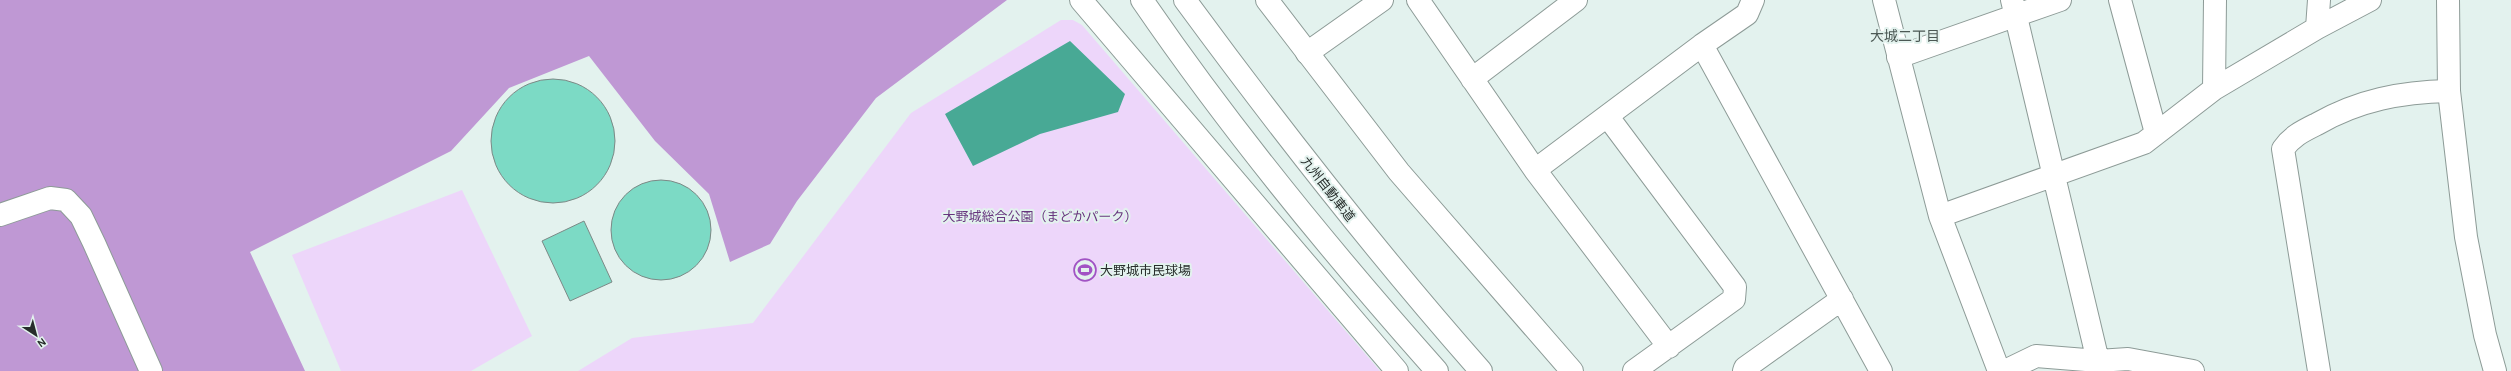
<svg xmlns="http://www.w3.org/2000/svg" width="2511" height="371" font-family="Karla,'Noto Sans JP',sans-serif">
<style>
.green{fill:#edd6fa}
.forest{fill:#bf98d4}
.water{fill:#48a995}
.building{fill:#7cdac5;stroke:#7c8986}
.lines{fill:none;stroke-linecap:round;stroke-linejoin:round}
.street-casing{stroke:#8d9b97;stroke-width:24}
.secondary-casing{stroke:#8d9b97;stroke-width:24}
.highway-casing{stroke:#8d9b97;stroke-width:24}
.street{stroke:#fff;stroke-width:22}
.secondary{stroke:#fff;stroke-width:22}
.highway{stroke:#fff;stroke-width:22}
.labels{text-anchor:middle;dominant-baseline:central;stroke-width:4;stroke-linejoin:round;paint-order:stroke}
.street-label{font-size:13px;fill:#272d2b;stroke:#e3f2ee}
.park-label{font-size:13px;fill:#67357e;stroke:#e3f2ee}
.poi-label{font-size:13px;fill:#272d2b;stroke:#e3f2ee;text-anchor:start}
.neighbourhood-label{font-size:14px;fill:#4c5955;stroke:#e3f2ee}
</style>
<rect width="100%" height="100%" fill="#e3f2ee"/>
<path class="green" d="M1061 20H1073L1082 25 1380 371H578L632 338 753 323 911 113Z
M462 190 532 336 471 371H341L292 255Z"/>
<path class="forest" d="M0 0H1007L876 98 797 201 770 244 730 262 709 194 655 141 589 56 509 88 451 151 250 252 305 371H0Z"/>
<path class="water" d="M1070 41 1125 94 1118 112 1040 134 973 166 945 114Z"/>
<path class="building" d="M491 141a62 62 0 1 1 124 0a62 62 0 1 1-124 0Z
M611 230a50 50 0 1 1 100 0a50 50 0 1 1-100 0Z
M584 221 612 282 570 301 542 241Z"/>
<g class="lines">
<g class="street-casing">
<path id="street" d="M1418 0 1535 170 1669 347
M1884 0 1940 216 1999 371
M2120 0 2156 133
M2317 28 2319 0
M1702 45 1881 371
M1307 53 1382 0
M1898 57 2060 0
M1472 79 1576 0
M2214 89 2215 0
M1608 117 1735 287 1734 299 1634 371
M1535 170 1702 45 1747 14 1753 0
M0 215 50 198 66 200 81 216 94 243 151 371
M1940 216 2144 143 2214 89 2317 28 2370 0
M2098 361 2128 359 2193 371
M1744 371 1745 368 1842 299
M2005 371 2036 356 2098 361 2012 0
M2319 371 2283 149C2292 136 2303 131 2317 124 2359 100 2401 92 2449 91"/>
</g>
<g class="secondary-casing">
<path id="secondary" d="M1081 0 1397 371
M1267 0 1399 172 1572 371
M2448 0 2449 91 2466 237 2485 335 2495 371"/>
</g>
<g class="highway-casing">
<path id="highway" d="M1142 0C1231 130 1332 253 1437 371
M1185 0C1279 128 1376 252 1481 371"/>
</g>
<use href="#street" class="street"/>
<use href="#secondary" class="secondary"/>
<use href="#highway" class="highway"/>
</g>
<defs>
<g id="stadium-ring" transform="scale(1.15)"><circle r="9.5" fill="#e3f2ee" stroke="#a153c4" stroke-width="1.5"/><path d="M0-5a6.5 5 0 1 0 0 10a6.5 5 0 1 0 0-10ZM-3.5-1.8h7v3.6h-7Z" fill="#a153c4"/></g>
</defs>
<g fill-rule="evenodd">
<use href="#stadium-ring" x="1085" y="270"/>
</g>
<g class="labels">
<g class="street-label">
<text transform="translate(1328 189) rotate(52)">九州自動車道</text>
</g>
<g class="park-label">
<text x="1040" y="216">大野城総合公園（まどかパーク）</text>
</g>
<g class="poi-label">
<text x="1100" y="270">大野城市民球場</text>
</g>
<g class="neighbourhood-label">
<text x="1905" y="36">大城二丁目</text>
</g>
</g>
<g transform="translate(36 335) rotate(144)" stroke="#e3f2ee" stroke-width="3" paint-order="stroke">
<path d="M0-3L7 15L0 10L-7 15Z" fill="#272d2b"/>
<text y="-6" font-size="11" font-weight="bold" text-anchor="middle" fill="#272d2b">N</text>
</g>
</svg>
